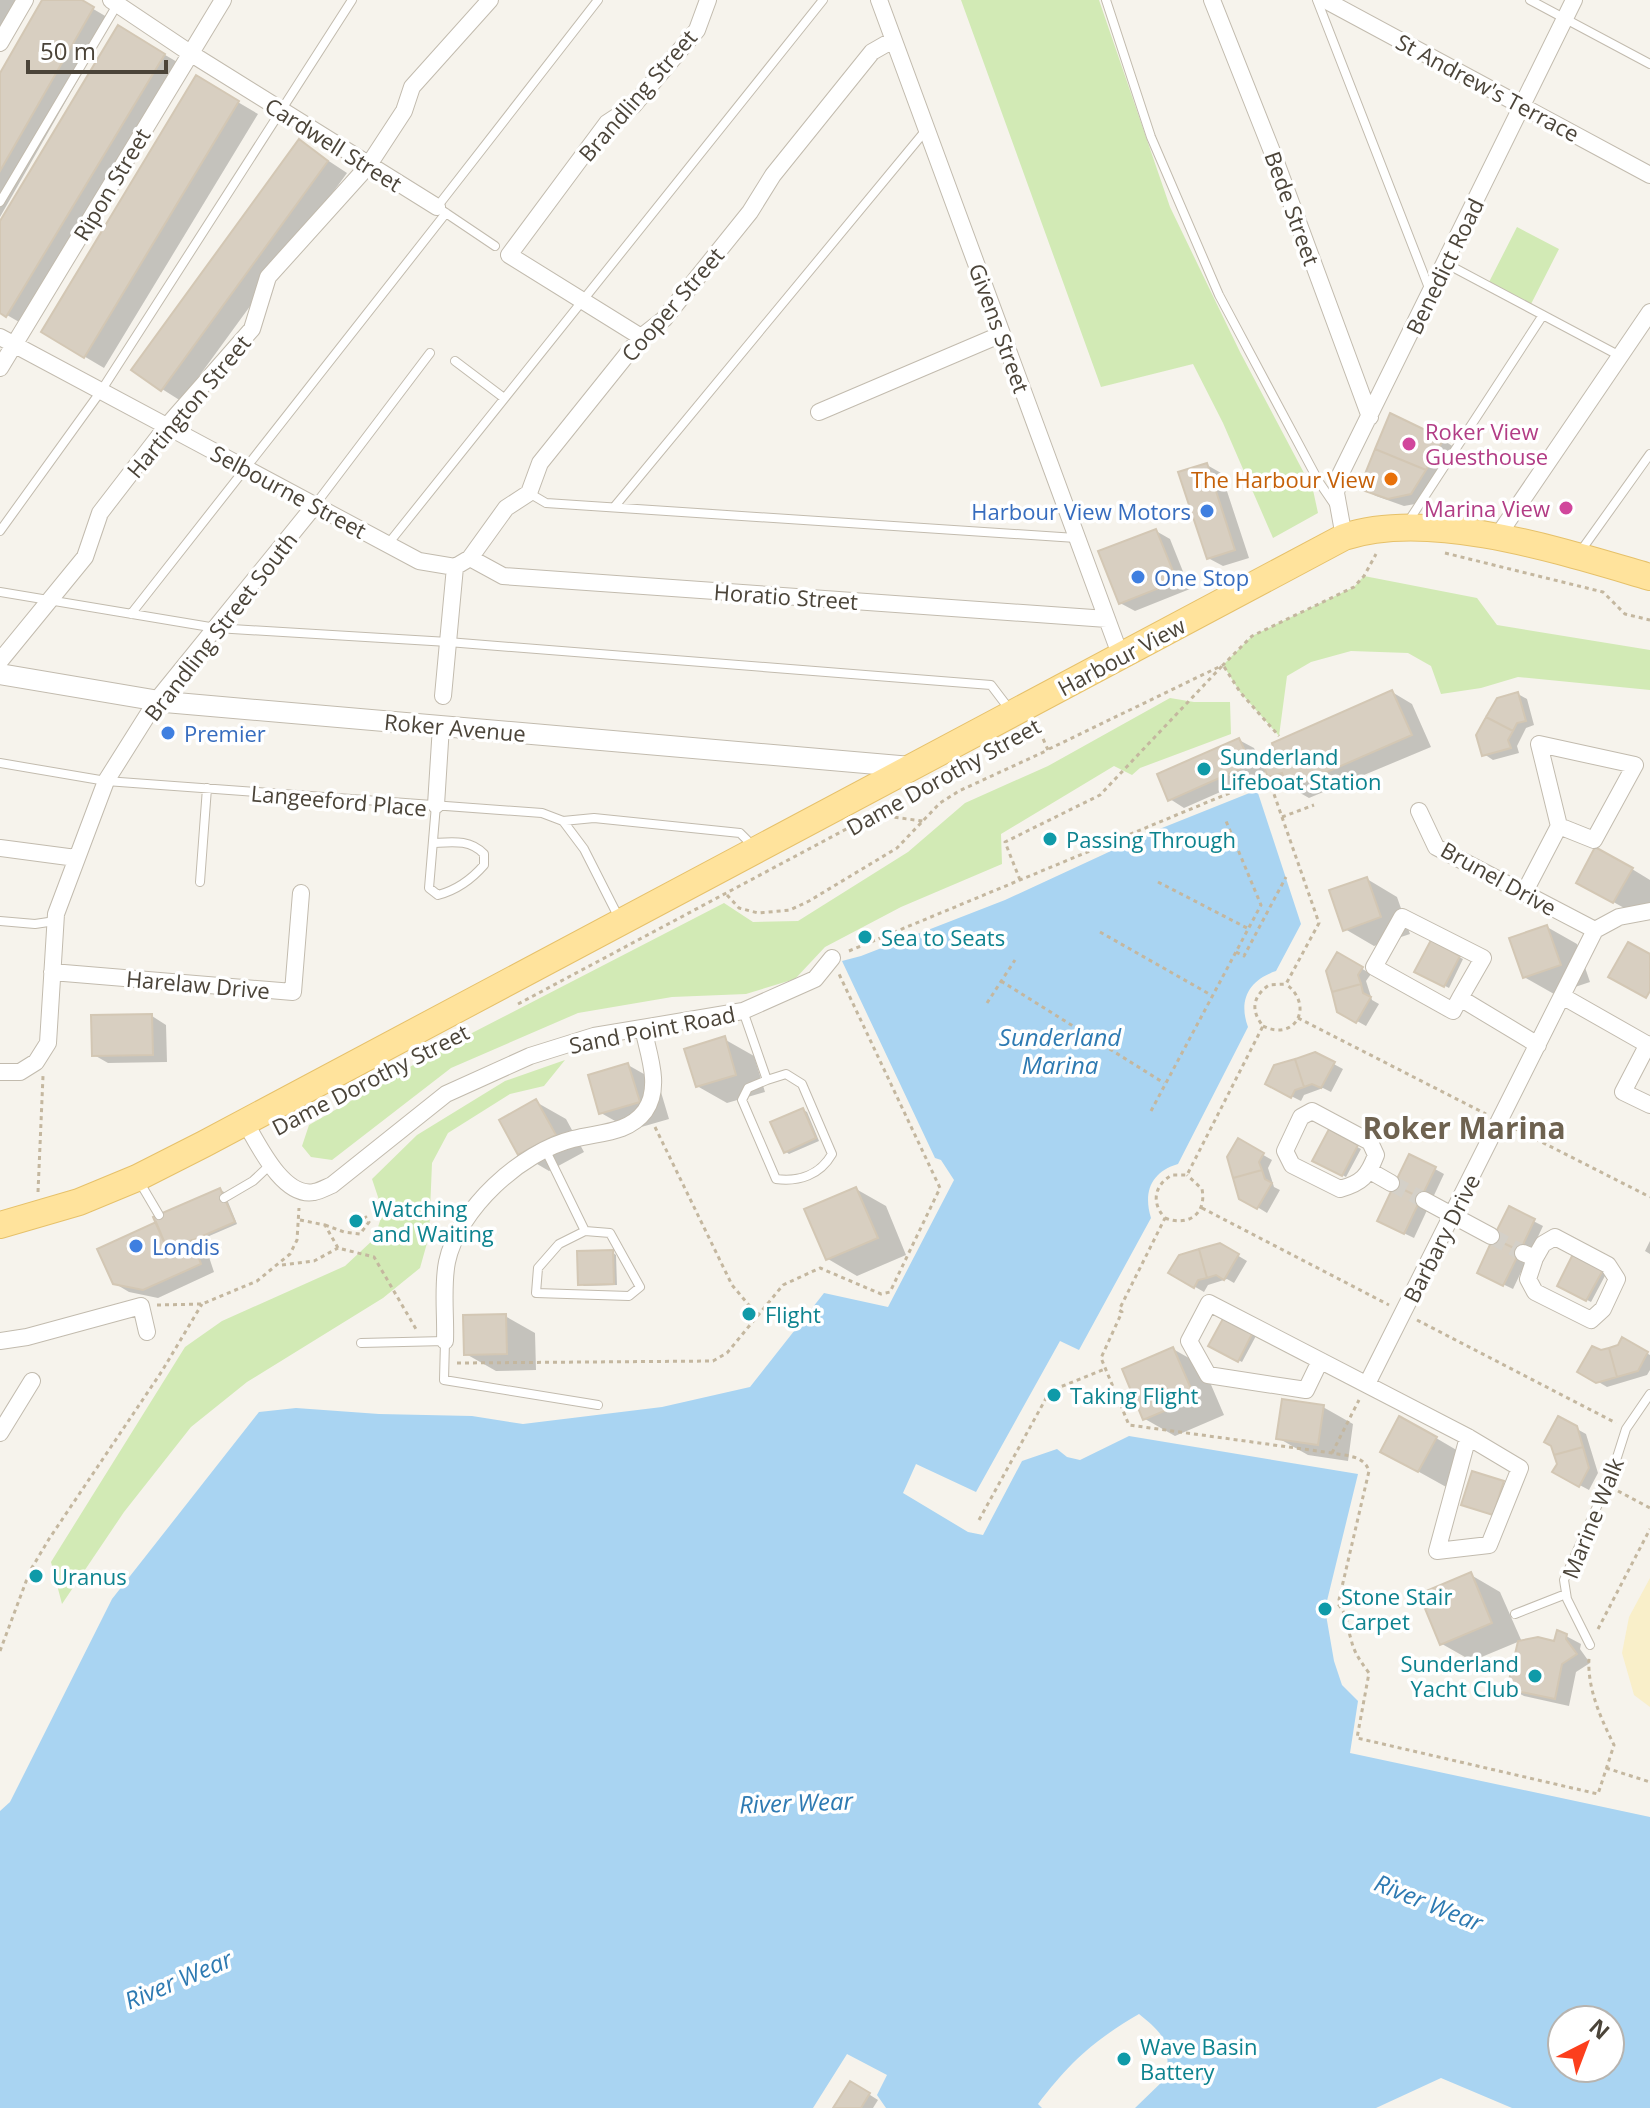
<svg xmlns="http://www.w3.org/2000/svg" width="1650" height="2108" font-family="'Open Sans',sans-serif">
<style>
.green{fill:#d2eab5}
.sand{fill:#f9efc9}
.water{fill:#a9d4f2;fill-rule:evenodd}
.shadow{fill:#0003}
.building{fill:#d8cfc1;stroke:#d3c7b4;stroke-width:2}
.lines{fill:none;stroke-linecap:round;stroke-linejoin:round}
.minor-tunnel{stroke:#d4d0c8;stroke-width:16;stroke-dasharray:16 8;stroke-linecap:butt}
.service-casing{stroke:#c2bbae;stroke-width:10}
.minor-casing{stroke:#c2bbae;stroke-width:18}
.tertiary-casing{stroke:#c2bbae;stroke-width:22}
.primary-casing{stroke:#e6c16a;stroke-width:28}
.path{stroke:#c4b79f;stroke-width:3;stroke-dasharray:4 4;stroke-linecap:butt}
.service{stroke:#fff;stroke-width:8}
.minor{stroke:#fff;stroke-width:16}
.tertiary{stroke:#fff;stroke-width:20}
.primary{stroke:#ffe39c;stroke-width:26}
.hotel-dot{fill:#d1479c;stroke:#fff;stroke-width:3}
.food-dot{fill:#e8710a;stroke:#fff;stroke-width:3}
.shop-dot{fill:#3f7fe0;stroke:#fff;stroke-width:3}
.culture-dot{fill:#0f9aa8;stroke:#fff;stroke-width:3}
.labels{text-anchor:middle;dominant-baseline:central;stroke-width:7;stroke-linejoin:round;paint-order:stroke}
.street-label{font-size:22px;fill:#4b4439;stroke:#fff}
.hotel-label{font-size:22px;fill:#b23c85;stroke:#fff;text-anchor:start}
.food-label{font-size:22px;fill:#c56008;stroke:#fff;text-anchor:end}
.shop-label{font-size:22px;fill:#366cbe;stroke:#fff;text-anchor:start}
.culture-label{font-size:22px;fill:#0d838f;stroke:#fff;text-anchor:start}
.water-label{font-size:24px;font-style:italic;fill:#2e7ab2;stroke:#fff}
.district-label{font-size:30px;font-weight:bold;fill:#6e6250;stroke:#fff}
</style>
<rect width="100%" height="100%" fill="#f6f3ec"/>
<path class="green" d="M961 0H1099L1170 207 1240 352 1313 490 1318 513 1273 538 1223 423 1193 364 1101 387Z
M1517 227 1559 249 1529 308 1487 286Z
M1364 576 1477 598 1497 625 1650 650V690L1518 677 1481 688 1441 694 1431 666 1408 653 1351 651 1311 662 1287 676 1279 736 1240 692 1223 665 1252 636 1354 587Z
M1170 698 1194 702H1230L1231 734 1140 768 1132 775 1114 766 1001 834 1002 864 901 907 825 947 795 979 746 994 672 997 578 1013 451 1068 332 1160 311 1157 302 1146 309 1125 441 1049 724 903 753 922 798 921 908 852 965 803 1048 766Z
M565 1060 544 1086 510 1094 448 1133 432 1163 429 1236 420 1268 383 1298 247 1382 191 1427 124 1512 62 1604 51 1562 185 1347 222 1321 345 1266 374 1239 383 1212 372 1179 417 1135 505 1081Z"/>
<path class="sand" d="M1650 1578V1707L1634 1695 1622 1653 1629 1617Z"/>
<path class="water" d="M1257 790 1301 924 1276 971C1249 980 1238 1000 1248 1027L1178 1164C1151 1172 1143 1192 1151 1218L1079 1350 1060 1341 976 1492 916 1464 903 1493 968 1532 983 1535 1022 1461 1057 1449 1067 1457 1080 1460 1129 1436 1358 1474 1325 1609 1334 1661 1342 1685 1358 1701 1350 1753 1650 1817V2108H1512L1441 2078 1376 2108H1135L1167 2077C1169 2041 1166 2036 1139 2014 1093 2041 1070 2062 1038 2104L1042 2108H886L877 2095 887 2075 847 2054 813 2108H0V1811L10 1802 112 1599 259 1412 296 1408 379 1414 472 1416 523 1424 662 1407 750 1387 824 1293 888 1307 954 1180 941 1160 935 1158 842 961 861 956 1005 900 1152 832ZM1562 2020H1610V2068H1562Z"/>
<path class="shadow" d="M0 0H19L0 32Z
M44 0H78L112 20 0 217V77Z
M119 28 184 66 26 326 0 311V225Z
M197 78 258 114 104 368 43 332Z
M300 142 347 173 181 401 162 389Z
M1443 440 1457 449 1426 502 1404 506 1376 496 1361 488Z
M1207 465 1221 473 1249 558 1223 566 1208 558Z
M1156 531 1170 539 1190 589 1135 611 1120 603Z
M1392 692 1412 704 1431 747 1309 798 1270 776 1268 771 1184 808 1170 799 1239 740 1254 748 1261 764 1277 758Z
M1518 694 1527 699 1534 725 1526 728 1517 746 1519 753 1493 760 1484 754Z
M1632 869 1650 880V907L1644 919 1608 899Z
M1367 879 1397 897 1410 934 1374 946 1345 929Z
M1547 927 1577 944 1590 982 1554 994 1524 977Z
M1432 943 1463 959 1449 988 1417 971Z
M1337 954 1371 974 1366 981 1372 1000 1379 1004 1366 1026 1339 1011Z
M152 1016 166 1025 167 1062 108 1063 94 1055Z
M724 1039 754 1056 765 1092 727 1103 697 1086Z
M1315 1054 1343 1069 1331 1092 1323 1088 1304 1095 1301 1101 1267 1084Z
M628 1065 658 1082 669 1119 631 1130 601 1113Z
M536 1102 566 1119 584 1152 549 1171 520 1154Z
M803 1110 807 1112 819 1141 789 1154 785 1151Z
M1330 1132 1361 1149 1346 1177 1315 1160Z
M1239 1141 1272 1160 1268 1168 1274 1187 1280 1190 1267 1213 1241 1197Z
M1435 1169 1444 1174 1414 1238 1389 1226Z
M856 1189 886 1206 906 1255 857 1276 828 1259Z
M220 1190 224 1192 237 1224 193 1243 207 1251 214 1272 158 1298 129 1292 114 1283 158 1223Z
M1510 1209 1543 1226 1513 1289 1488 1277Z
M1650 1241V1254L1645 1251Z
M1220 1245 1247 1261 1234 1283 1227 1279 1208 1285 1204 1292 1171 1273Z
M612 1252 616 1255 617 1285 584 1286 580 1283Z
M1574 1257 1606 1274 1591 1302 1559 1285Z
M505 1316 535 1333 536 1370 496 1371 466 1354Z
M1225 1317 1257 1334 1242 1362 1211 1346Z
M1623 1340 1650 1355V1370L1647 1375 1607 1387 1580 1371 1600 1352 1619 1347Z
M1173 1349 1203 1366 1224 1415 1175 1436 1145 1419Z
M1323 1407 1353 1424 1348 1461 1308 1455 1278 1438Z
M1559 1419 1586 1434 1598 1473 1589 1490 1555 1472 1559 1464Z
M1436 1438 1465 1455 1448 1488 1412 1468Z
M1471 1575 1500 1592 1522 1642 1555 1644 1566 1636 1581 1644 1580 1649 1590 1663 1576 1672 1569 1706 1524 1696 1509 1688 1520 1641 1472 1661 1442 1644Z
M851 2083 878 2100 873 2108H836Z"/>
<path class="building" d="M42 0H82L94 7 0 171V73Z
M118 25 165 54 6 317 0 313V221Z
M196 75 239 101 84 358 41 332Z
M299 139 328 161 161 391 131 370Z
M1390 413 1444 439 1426 470 1375 449Z
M1375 449 1426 470 1411 494 1388 499 1359 489Z
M1207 463 1235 550 1207 559 1178 472Z
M1156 529 1177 581 1119 604 1098 551Z
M1392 690 1412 735 1288 789 1282 773 1268 777 1262 762 1275 756 1272 743Z
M1518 692 1526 721 1517 723 1513 731 1486 717 1497 698Z
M1486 717 1513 731 1508 740 1511 748 1482 756 1476 735Z
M1239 738 1251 764 1168 801 1157 774Z
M1595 847 1633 868 1613 903 1576 883Z
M1367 877 1381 917 1343 931 1329 890Z
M1547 925 1561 965 1523 978 1509 938Z
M1431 940 1460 956 1444 987 1414 972Z
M1628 942 1650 954V991L1646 998 1608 977Z
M1337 952 1363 967 1358 975 1361 984 1332 992 1326 971Z
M1361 984 1363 993 1371 997 1356 1023 1337 1012 1332 992Z
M152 1014 153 1055 92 1056 91 1015Z
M725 1036 736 1075 696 1087 684 1049Z
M1315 1052 1335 1062 1321 1088 1312 1084 1304 1087 1295 1059Z
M1295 1059 1304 1087 1295 1090 1291 1098 1265 1084 1274 1065Z
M628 1063 640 1102 599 1114 588 1075Z
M536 1099 556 1135 518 1155 499 1120Z
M803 1108 816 1138 784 1153 770 1122Z
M1329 1129 1358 1145 1342 1176 1312 1161Z
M1238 1138 1264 1153 1259 1162 1262 1170 1233 1178 1227 1157Z
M1409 1154 1436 1167 1421 1198 1394 1185Z
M1262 1170 1265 1179 1272 1183 1257 1209 1239 1199 1233 1178Z
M1394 1185 1421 1198 1404 1234 1377 1221Z
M856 1187 878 1238 826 1260 804 1209Z
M220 1188 235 1222 168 1251 153 1217Z
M1509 1206 1535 1219 1520 1251 1493 1238Z
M156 1222 168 1251 192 1240 201 1264 143 1290 113 1284 97 1249Z
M1493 1238 1520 1251 1503 1286 1477 1273Z
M1220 1243 1239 1254 1224 1280 1216 1275 1207 1278 1199 1249Z
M1199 1249 1207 1278 1198 1280 1194 1288 1168 1273 1179 1255Z
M613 1250 614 1284 578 1285 577 1251Z
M1573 1254 1603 1270 1586 1301 1557 1286Z
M506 1314 507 1354 464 1355 463 1315Z
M1225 1315 1254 1330 1238 1362 1208 1346Z
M1622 1337 1648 1352 1638 1371 1617 1377 1609 1348 1618 1345Z
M1592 1346 1601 1350 1609 1348 1617 1377 1596 1383 1577 1372Z
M1173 1347 1195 1398 1143 1420 1122 1369Z
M1282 1399 1324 1405 1318 1445 1276 1439Z
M1399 1416 1437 1437 1418 1472 1380 1452Z
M1558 1416 1577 1426 1583 1447 1554 1455 1551 1446 1544 1442Z
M1583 1447 1589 1468 1579 1487 1552 1472 1557 1464 1554 1455Z
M1472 1471 1504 1481 1493 1515 1461 1505Z
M1471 1572 1492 1623 1440 1645 1419 1594Z
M1557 1630 1567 1634 1566 1639 1577 1654 1562 1664 1555 1699 1507 1689 1518 1641 1538 1637 1554 1641Z
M850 2081 870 2093 861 2108H833Z"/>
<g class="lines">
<path class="minor-tunnel" d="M1391 1183 1424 1200
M1491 1236 1523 1253"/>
<g class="service-casing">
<path id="service" d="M1106 0 1151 137 1219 295 1319 482 1334 504
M1317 0 1429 288
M1530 0 1650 64
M0 202 117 5
M495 246 437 207 598 0
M1445 263 1620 356
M455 361 504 398
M529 493 546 503 1076 538
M315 505 430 353
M615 506 926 130
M1408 522 1543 315
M0 531 101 391 352 0
M388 544 823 0
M1580 552 1650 454
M0 592 216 628 448 642 991 685 1010 710
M131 614 446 213
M0 763 106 781 542 813 563 821 584 849 619 918
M563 821 594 818 740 833 752 845
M433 843C452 842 470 839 484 854V865C471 880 457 890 438 895L429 888 436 805
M200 882 207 788
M0 921 35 924 55 921
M743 1011 767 1080 786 1074 802 1084 832 1154C820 1175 799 1182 776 1179L742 1100 748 1088 767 1080
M546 1151 585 1231 610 1233 640 1287 629 1296 536 1293 538 1268 559 1244 585 1231
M139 1181 159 1215
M224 1198 253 1181 270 1165
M361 1343 445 1341 444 1380 598 1405
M1515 1614 1566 1594
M1590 1645 1567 1599 1564 1580 1612 1473 1626 1429 1650 1394"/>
</g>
<g class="minor-casing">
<path id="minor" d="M111 0 190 53 437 207
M879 0 1121 657
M1212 0 1273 154 1370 417
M1325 0 1650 175
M0 43 25 0
M0 337 419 561 455 567
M641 337 509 255 607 123 633 106 697 30 708 0
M0 368 223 0
M819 412 1002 334
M1344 537 1336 493 1340 475 1574 0
M1497 537 1650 312
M470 558 503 576 1107 619
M455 567 470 558 506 508 529 493 540 463 641 337 664 319 750 212 773 175 872 52 893 40
M0 661 85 557 100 513 167 426 252 329 268 277 368 166 404 111 412 87 490 0
M443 696 455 567
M436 805 441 726
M1419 811 1436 847 1595 930
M0 848 76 858
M1524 893 1559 826 1539 744 1635 765 1594 840 1559 826
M52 972 293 992 301 893
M1562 996 1650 1046
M1460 998 1483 958 1402 917 1374 967 1453 1011 1460 998 1538 1045
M1648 1044 1623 1092 1650 1105
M0 1072H20L36 1062 48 1043 56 914 106 781 157 700 315 505
M1312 1111 1370 1142 1376 1155C1368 1176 1362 1183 1340 1189L1292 1165 1285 1151 1301 1117Z
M245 1122C258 1144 283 1198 314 1192 320 1191 327 1187 332 1185L446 1094 530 1056 594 1036 743 1011 815 979 832 958
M1370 1171 1391 1183
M1424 1200 1491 1236
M1523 1253 1535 1258 1543 1244 1555 1237 1608 1265 1617 1279 1603 1309 1591 1320 1535 1292 1528 1279 1535 1258
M0 1341 27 1337 141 1306 147 1332
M445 1341C446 1316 442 1287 447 1262 458 1209 521 1152 573 1139 599 1132 628 1134 645 1111 662 1087 648 1053 643 1028
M1320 1361 1306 1390 1208 1375 1189 1341 1209 1303 1468 1437 1520 1468 1489 1545 1437 1551 1468 1437
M1367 1384 1595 930 1619 917 1650 911
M0 1433 32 1381"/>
</g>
<g class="tertiary-casing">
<path id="tertiary" d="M0 674 165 702 911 767"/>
</g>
<g class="primary-casing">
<path id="primary" d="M0 1225 79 1202 137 1178 204 1144 1344 537C1430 508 1564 552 1650 577"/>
</g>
<path class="path" d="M1445 553 1603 592 1625 614 1650 620
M1049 749 1223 665 1252 636 1354 587 1364 576 1376 554
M880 811 892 817 923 821
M1282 817 1314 805
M1020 880 1005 842 1100 795 1223 665 1240 692 1279 736
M1158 882 1247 928
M727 895 739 908 758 913 790 910 809 901 897 848 940 803 959 791 1048 750 1037 725
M1100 932 1211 995
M849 951 1268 777 1319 923 1286 984 1269 985C1253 996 1250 1010 1263 1026L1187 1175H1172C1154 1185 1151 1203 1165 1218L1119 1310 1122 1312 1101 1358 1129 1425 1332 1453C1346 1456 1364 1455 1369 1471L1338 1604C1349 1617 1346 1624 1351 1639 1354 1653 1361 1662 1369 1673L1357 1738 1598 1794 1614 1745C1601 1719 1587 1688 1589 1658
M1236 952 1244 956 1286 877
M1001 981 1164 1083
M987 1003 1015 960
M518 1004 867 818
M1298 1018 1486 1114
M1263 1026C1295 1042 1315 1006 1286 984
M1151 1111 1261 905 1226 821
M655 1127 732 1285 758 1316
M1514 1128 1650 1197
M38 1192 43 1076
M1202 1208 1389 1305
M1165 1218C1188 1227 1207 1214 1202 1189L1187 1175
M300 1220 325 1225 338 1248 374 1257 416 1329
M325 1225 344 1232 360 1234 369 1222 365 1216
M282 1265 314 1261 338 1248
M157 1305 202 1304 257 1281 290 1254 297 1240 299 1208
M1417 1320 1616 1423
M457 1363 713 1361 727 1353 783 1285 820 1268 881 1294 890 1292 940 1188 839 974
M1332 1453 1359 1400
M1618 1491 1650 1508
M979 1520 1050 1391 1105 1369
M1598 1629 1650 1529
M0 1651 30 1571 49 1539 162 1371 202 1304
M1606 1768 1650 1782"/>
<use href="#service" class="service"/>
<use href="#minor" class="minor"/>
<use href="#tertiary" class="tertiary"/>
<use href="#primary" class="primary"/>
</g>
<g class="hotel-dot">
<circle cx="1409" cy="444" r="8"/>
<circle cx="1566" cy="508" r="8"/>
</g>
<circle class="food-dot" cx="1391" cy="479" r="8"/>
<g class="shop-dot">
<circle cx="1207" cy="511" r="8"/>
<circle cx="1138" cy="577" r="8"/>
<circle cx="168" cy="733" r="8"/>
<circle cx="136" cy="1246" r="8"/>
</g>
<g class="culture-dot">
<circle cx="1204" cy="769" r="8"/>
<circle cx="1050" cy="839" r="8"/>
<circle cx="865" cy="937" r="8"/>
<circle cx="356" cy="1221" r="8"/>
<circle cx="749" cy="1314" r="8"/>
<circle cx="1054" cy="1395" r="8"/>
<circle cx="36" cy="1576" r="8"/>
<circle cx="1325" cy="1609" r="8"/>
<circle cx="1535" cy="1676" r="8"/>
<circle cx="1124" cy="2059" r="8"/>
</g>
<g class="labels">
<g class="street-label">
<text transform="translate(1488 87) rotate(28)">St Andrew's Terrace</text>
<text transform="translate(637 95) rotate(-49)">Brandling Street</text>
<text transform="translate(334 144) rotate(32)">Cardwell Street</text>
<text transform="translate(111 184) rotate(-59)">Ripon Street</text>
<text transform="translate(1293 208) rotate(70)">Bede Street</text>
<text transform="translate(1444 266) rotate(-64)">Benedict Road</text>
<text transform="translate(672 304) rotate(-49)">Cooper Street</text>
<text transform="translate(1000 328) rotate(70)">Givens Street</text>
<text transform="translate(188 406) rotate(-50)">Hartington Street</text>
<text transform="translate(289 491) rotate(28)">Selbourne Street</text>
<text transform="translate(786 596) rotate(4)">Horatio Street</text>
<text transform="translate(220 626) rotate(-52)">Brandling Street South</text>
<text transform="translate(1121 656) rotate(-28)">Harbour View</text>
<text transform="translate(455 727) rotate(5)">Roker Avenue</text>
<text transform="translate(943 776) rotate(-29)">Dame Dorothy Street</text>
<text transform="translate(339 800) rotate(5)">Langeeford Place</text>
<text transform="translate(1499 878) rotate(29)">Brunel Drive</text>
<text transform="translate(198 984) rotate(5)">Harelaw Drive</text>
<text transform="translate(652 1029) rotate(-11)">Sand Point Road</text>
<text transform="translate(370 1079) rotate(-27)">Dame Dorothy Street</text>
<text transform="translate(1441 1238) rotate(-63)">Barbary Drive</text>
<text transform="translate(1592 1518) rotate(-68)">Marine Walk</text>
</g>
<g class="hotel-label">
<text x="1425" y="431">Roker View<tspan x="1425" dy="25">Guesthouse</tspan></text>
<text x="1550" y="508" text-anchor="end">Marina View</text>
</g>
<g class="food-label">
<text x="1375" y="479">The Harbour View</text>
</g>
<g class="shop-label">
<text x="1191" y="511" text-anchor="end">Harbour View Motors</text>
<text x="1154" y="577">One Stop</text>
<text x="184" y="733">Premier</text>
<text x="152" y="1246">Londis</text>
</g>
<g class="culture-label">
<text x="1220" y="756">Sunderland<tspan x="1220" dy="25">Lifeboat Station</tspan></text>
<text x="1066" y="839">Passing Through</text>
<text x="881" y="937">Sea to Seats</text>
<text x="372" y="1208">Watching<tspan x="372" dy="25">and Waiting</tspan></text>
<text x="765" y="1314">Flight</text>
<text x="1070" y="1395">Taking Flight</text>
<text x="52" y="1576">Uranus</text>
<text x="1341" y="1596">Stone Stair<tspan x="1341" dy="25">Carpet</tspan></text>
<text x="1519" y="1663" text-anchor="end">Sunderland<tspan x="1519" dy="25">Yacht Club</tspan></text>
<text x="1140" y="2046">Wave Basin<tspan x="1140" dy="25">Battery</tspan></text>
</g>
<g class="water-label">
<text x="1060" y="1036">Sunderland<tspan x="1060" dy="28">Marina</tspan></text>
<text transform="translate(796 1802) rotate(-2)">River Wear</text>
<text transform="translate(1429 1902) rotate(22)">River Wear</text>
<text transform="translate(178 1979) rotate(-23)">River Wear</text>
</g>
<g class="district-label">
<text x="1464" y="1127">Roker Marina</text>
</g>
</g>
<g transform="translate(1586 2044) rotate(42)"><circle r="38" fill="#ffffff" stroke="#b7b4b0" stroke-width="2"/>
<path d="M0-6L14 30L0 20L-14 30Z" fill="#fc3f1d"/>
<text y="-12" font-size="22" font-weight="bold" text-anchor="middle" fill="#4b4439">N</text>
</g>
<path d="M28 60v12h138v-12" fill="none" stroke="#4b4439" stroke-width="4"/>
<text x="40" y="60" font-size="24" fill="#4b4439" stroke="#ffffff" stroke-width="6" paint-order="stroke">50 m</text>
</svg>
